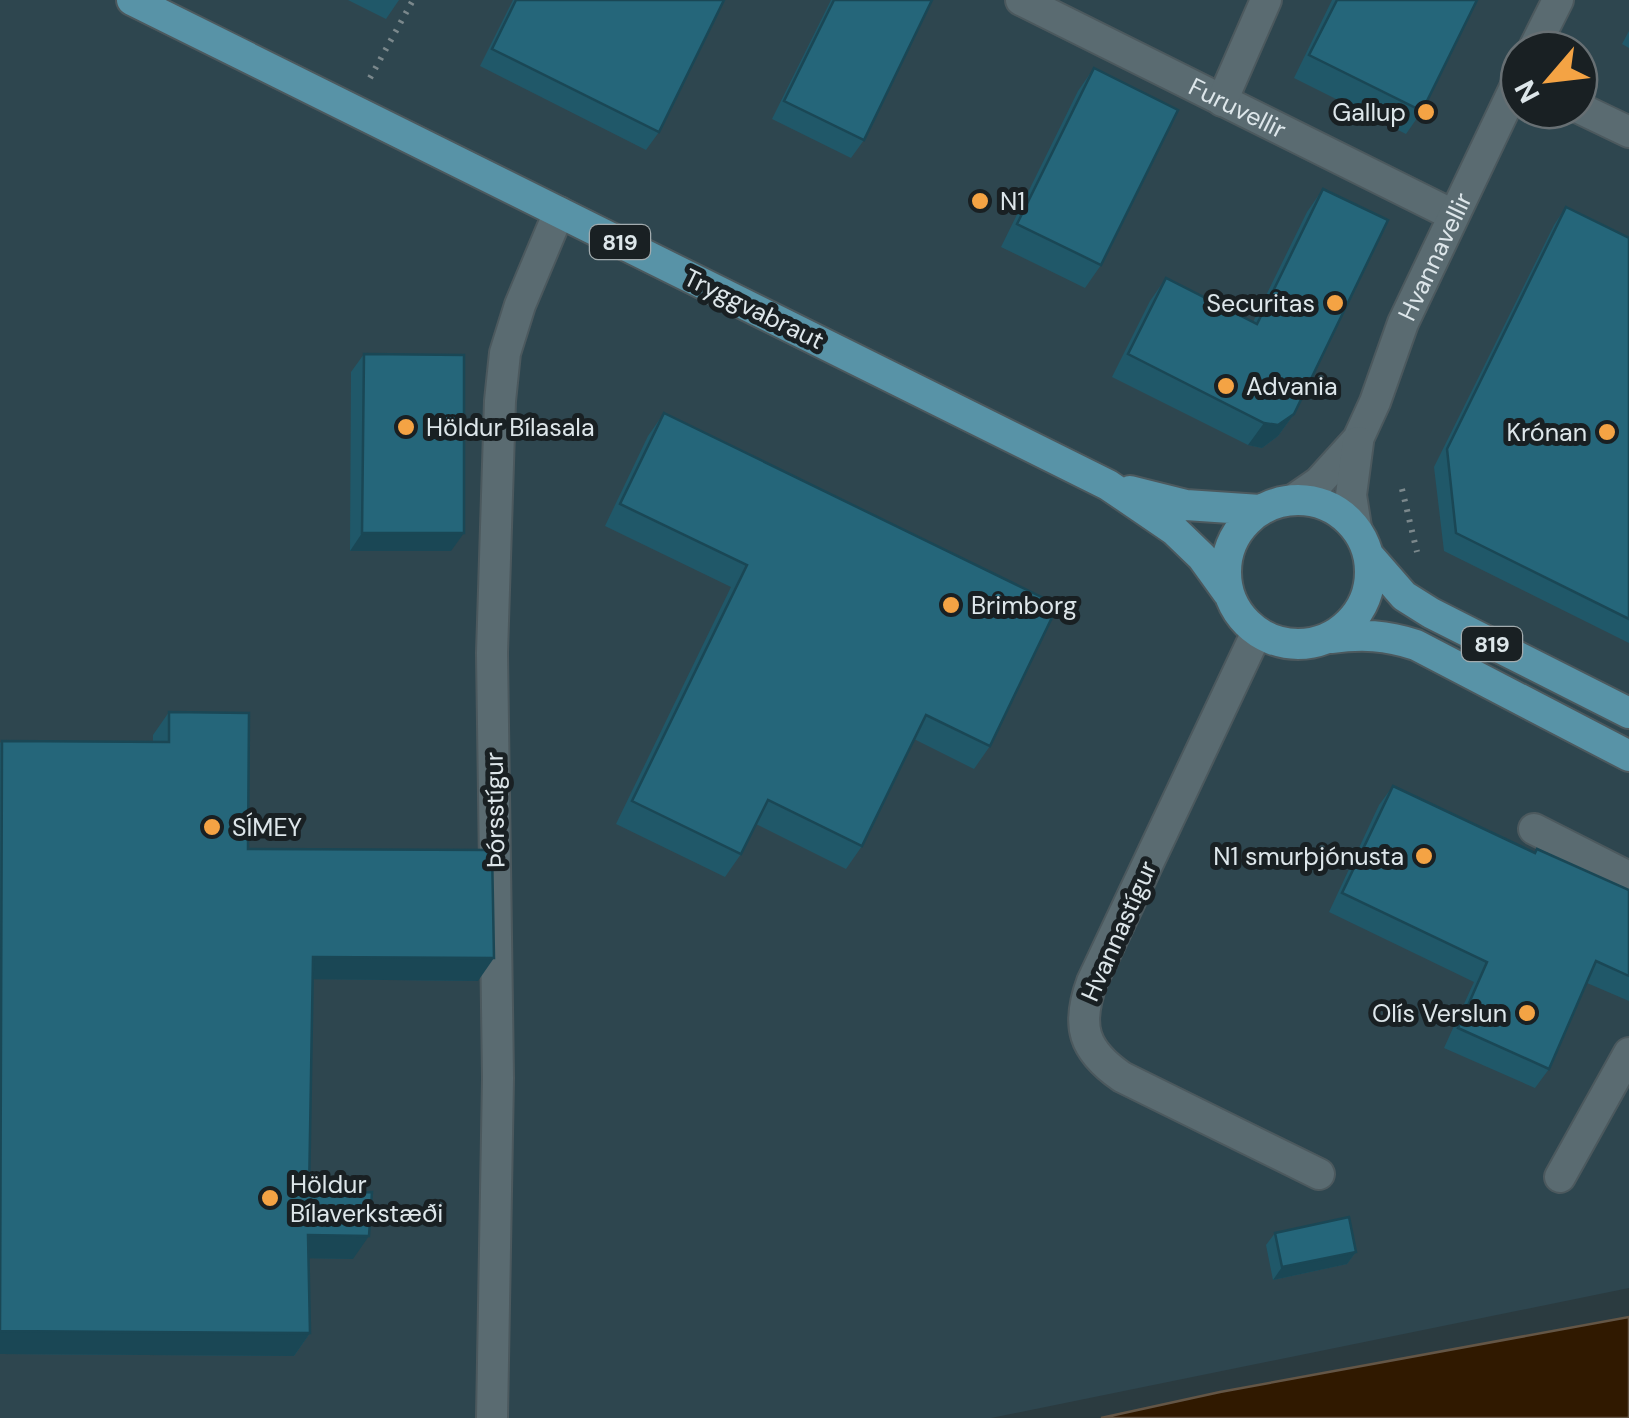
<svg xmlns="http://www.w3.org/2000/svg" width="1629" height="1418" font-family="'DM Sans',sans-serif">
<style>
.built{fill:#2e464f;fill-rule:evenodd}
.water{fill:#301900;stroke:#645646;stroke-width:2.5}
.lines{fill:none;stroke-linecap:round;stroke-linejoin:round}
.minor-casing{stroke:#4c595e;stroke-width:34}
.major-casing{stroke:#4c595e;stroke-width:34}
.path{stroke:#7b888c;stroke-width:6;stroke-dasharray:2.5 8;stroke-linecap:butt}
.minor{stroke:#5a6b71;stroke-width:30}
.major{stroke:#5893a7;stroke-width:30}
.wall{fill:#205869}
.shaded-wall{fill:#1a4755}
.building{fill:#25667a;stroke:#1a4755;stroke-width:2.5}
.poi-dot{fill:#f4a344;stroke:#192023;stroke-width:4}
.labels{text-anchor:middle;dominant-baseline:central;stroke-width:10;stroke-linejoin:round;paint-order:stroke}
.shield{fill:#192023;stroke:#a2abae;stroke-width:2.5}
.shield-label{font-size:22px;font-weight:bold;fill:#dde6ea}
.street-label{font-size:25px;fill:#dde6ea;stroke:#192023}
.poi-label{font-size:25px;fill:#dde6ea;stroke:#192023;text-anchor:start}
</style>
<rect width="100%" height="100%" fill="#2b3b40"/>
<path class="built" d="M0 0H1629V1288L991 1418H0ZM1519 50H1579V110H1519Z"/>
<path class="water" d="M1629 1317V1418H1101L1220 1392Z"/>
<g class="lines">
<g class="minor-casing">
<g id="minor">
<path id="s1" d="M1021 0 1453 215"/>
<path d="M1533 50 1558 0"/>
<path d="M1222 101 1266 0"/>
<path d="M1579 108 1629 132"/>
<path id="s2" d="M1293 500 1319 482 1358 439 1375 402 1403 323 1519 79"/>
<path d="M1356 527 1351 495 1358 442"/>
<path d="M1257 632 1092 982C1076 1026 1083 1050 1122 1077L1319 1174"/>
<path d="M1534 829 1629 877"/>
<path d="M1560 1177 1629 1053"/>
<path d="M492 1418 498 1078 492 653 500 401 505 353 520 305 559 212"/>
</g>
</g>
<g class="major-casing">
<path id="major" d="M132 0 1108 485 1174 530 1202 557 1228 593
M1130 491 1186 505 1260 510
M1226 572a72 72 0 1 1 144 0a72 72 0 1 1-144 0Z
M1370 557 1404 596 1431 613 1629 713
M1331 638C1362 634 1386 635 1416 645L1629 756"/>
</g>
<path class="path" d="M370 78 413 0
M1402 489 1417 552"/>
<use href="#minor" class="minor"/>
<use href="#major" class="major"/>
</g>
<path class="wall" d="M348 0H399L386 19Z
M513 0H724L659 132 646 150 480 66Z
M831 0H932L864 140 851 158 772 119Z
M1332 0H1477L1422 111 1406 134 1294 78Z
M1629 31V48L1622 44Z
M1094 68 1101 265 1085 288 1001 247 1078 91Z
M1323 189 1294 414 1278 436 1262 448 1248 445 1112 377 1150 301 1166 278 1253 322 1307 212Z
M1566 207 1629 238V643L1444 551 1434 467 1554 225Z
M364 354 451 551H350L351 372Z
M664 413 990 746 974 769 914 739 862 846 846 869 756 824 741 854 725 877 616 824 731 587 605 526 648 436Z
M169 712 248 849 478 981 312 979 309 1194 353 1259 309 1258 310 1333 294 1356 0 1354V743L2 741 153 742V735Z
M1393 786 1534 853 1629 890V1001L1587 983 1549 1069 1535 1088 1444 1048 1474 982 1329 912 1379 805Z
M1275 1233 1356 1252 1347 1264 1273 1280 1266 1245Z"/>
<path class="shaded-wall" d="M1294 414 1278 436 1262 448 1248 445 1264 423Z
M362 533H464L451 551H350Z
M313 957 494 958 478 981 297 979Z
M308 1235 369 1236 353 1259 292 1258Z
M1356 1252 1347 1264 1273 1280 1282 1267Z
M0 1331 310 1333 294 1356 0 1354Z"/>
<path class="building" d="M516 0H724L659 132 492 49Z
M834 0H932L864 140 784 101Z
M1337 0H1477L1422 111 1309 55Z
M1094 68 1178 110 1101 265 1017 224Z
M1323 189 1388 220 1294 414 1278 425 1264 423 1128 354 1166 278 1257 324Z
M1566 207 1629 238V619L1456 533 1447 449Z
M364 354 464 355V533H362Z
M664 413 1058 605 990 746 926 715 862 846 768 800 741 854 632 801 747 565 620 504Z
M169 712 249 713 248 849 492 850 494 958 313 957 309 1194 372 1192 369 1236 308 1235 310 1333 0 1331 2 741 169 742Z
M1393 786 1535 853 1537 849 1629 890V976L1596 961 1549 1069 1458 1028 1487 962 1342 893Z
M1349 1217 1356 1252 1282 1267 1275 1233Z"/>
<g class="poi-dot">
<circle cx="1426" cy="112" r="10"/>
<circle cx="980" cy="201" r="10"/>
<circle cx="1335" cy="303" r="10"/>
<circle cx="1226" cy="386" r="10"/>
<circle cx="406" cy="427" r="10"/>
<circle cx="1607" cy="432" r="10"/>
<circle cx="951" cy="605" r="10"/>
<circle cx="212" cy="827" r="10"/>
<circle cx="1424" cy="856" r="10"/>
<circle cx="1527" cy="1013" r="10"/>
<circle cx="270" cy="1198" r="10"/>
</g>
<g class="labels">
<g class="shield">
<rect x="590" y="225" width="60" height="34" rx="8"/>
<rect x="1462" y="627" width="60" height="34" rx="8"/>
</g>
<g class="shield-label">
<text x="620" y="242">819</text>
<text x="1492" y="644">819</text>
</g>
<g class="street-label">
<text stroke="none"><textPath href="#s1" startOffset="242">Furuvellir</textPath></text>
<text stroke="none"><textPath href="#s2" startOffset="288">Hvannavellir</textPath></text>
<text transform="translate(754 309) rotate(26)">Tryggvabraut</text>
<text transform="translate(495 810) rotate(-91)">Þórsstígur</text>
<text transform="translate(1119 931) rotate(-66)">Hvannastígur</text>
</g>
<g class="poi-label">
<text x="1406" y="112" text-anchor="end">Gallup</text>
<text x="1000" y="201">N1</text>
<text x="1315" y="303" text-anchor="end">Securitas</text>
<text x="1246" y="386">Advania</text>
<text x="426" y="427">Höldur Bílasala</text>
<text x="1587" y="432" text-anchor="end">Krónan</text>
<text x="971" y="605">Brimborg</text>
<text x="232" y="827">SÍMEY</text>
<text x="1404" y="856" text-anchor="end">N1 smurþjónusta</text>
<text x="1507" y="1013" text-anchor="end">Olís Verslun</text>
<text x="290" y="1184">Höldur<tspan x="290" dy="29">Bílaverkstæði</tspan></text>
</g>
</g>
<g transform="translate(1549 80) rotate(242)"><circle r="48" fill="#192023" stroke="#676f73" stroke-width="2.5"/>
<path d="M0-8L18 38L0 25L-18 38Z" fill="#f4a344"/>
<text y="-15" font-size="28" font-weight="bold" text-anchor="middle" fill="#dde6ea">N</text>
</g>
</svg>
